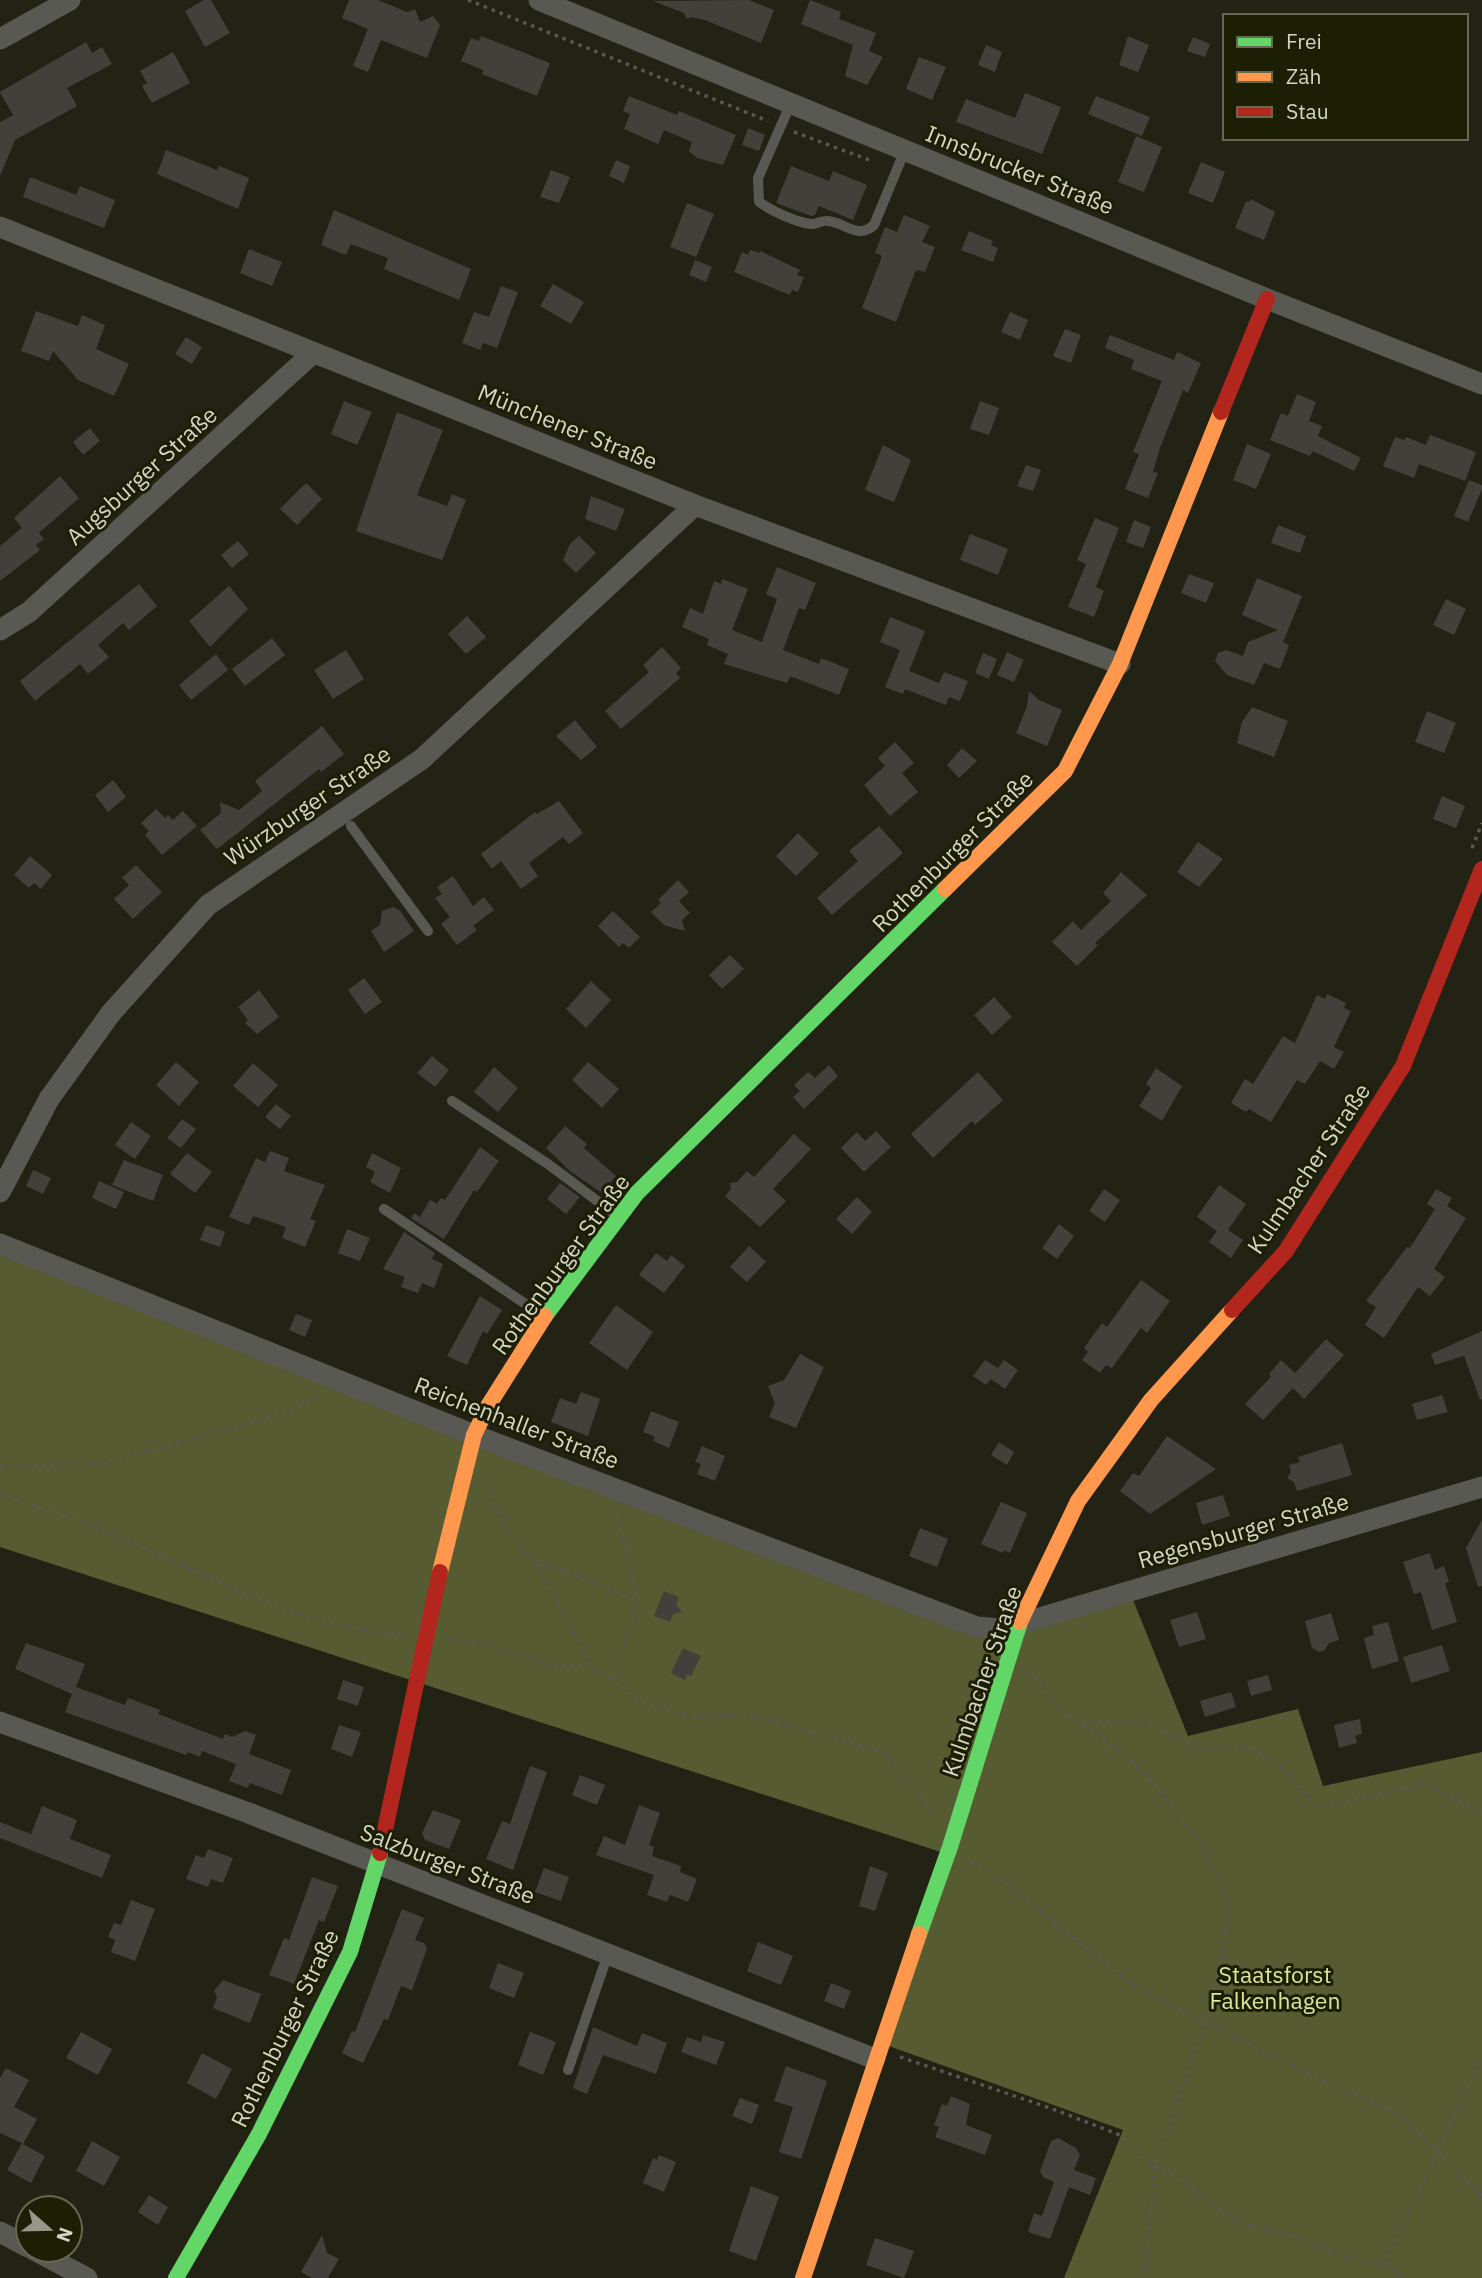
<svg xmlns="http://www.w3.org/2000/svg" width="1482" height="2278" font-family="'IBM Plex Sans',sans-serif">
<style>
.forest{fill:#575b31}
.building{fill:#42403b}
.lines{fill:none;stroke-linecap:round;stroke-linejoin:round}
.path{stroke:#585950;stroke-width:3.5;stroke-dasharray:3.5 5;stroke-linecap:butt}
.lane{stroke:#585952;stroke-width:10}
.street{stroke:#585952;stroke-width:21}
.fast{stroke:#63d668;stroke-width:16}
.slow{stroke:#ff974d;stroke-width:16}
.jam{stroke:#b3261e;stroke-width:16}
.labels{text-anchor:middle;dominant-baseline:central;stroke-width:6;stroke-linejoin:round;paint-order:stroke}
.street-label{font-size:23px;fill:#d3d6c6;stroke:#1d1f05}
.park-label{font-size:23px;fill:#dce599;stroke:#1d1f05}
</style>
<rect width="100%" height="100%" fill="#222314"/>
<path class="forest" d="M0 1242 976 1628 1129 1590 1188 1736 1298 1709 1323 1786 1482 1752V2278H1064L1123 2130 886 2045 947 1854 0 1547Z"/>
<path class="building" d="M204 0H211L230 33 205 47 185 11Z
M349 0H378L407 12 415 9 420 22 433 16 440 25 427 58 381 40 368 72 353 66 368 29 342 18Z
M749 0 774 10 761 43 705 20 692 17 687 19 684 13 653 1Z
M810 0 841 12 839 19 876 33 869 51 883 57 867 85 845 76 853 45 801 24Z
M481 36 550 63 537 96 482 74 483 70 461 61 471 38 479 41Z
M1128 36 1149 45 1138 72 1119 65Z
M1193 37 1210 44 1205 57 1187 51Z
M86 42 92 53 102 47 112 64 67 88 77 106 15 140 0 176V122L13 115 0 92Z
M986 45 1002 52 995 72 978 65Z
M173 52 190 83 152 103 142 86 147 83 140 71Z
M919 57 946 67 932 100 906 89Z
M1025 93 1061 107 1042 154 956 122 966 99 1015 118Z
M629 96 677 115 679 111 736 135 723 165 697 158 689 151 692 142 664 130 658 144 624 129 630 114 623 111Z
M1096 96 1150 117 1142 136 1088 114Z
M748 128 765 135 759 151 742 145Z
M1136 136 1162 147 1144 192 1118 182Z
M166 150 217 170 219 166 249 178 238 209 157 174Z
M616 160 630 166 624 183 609 176Z
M1201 162 1225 172 1213 203 1188 193Z
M791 166 829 181 833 171 867 185 853 220 819 206 815 215 811 216 776 203Z
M551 170 570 177 559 203 540 197Z
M30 177 76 195 80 186 115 200 104 228 23 197Z
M1251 199 1275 212 1264 240 1235 228 1246 201 1249 202Z
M687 203 714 214 696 257 670 247Z
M334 210 471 269 459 300 384 269 388 258 351 244 346 255 321 245Z
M904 215 930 226 922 242 935 247 925 272 918 270 915 272 896 322 862 308 881 259V255L875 253 885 227 897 232Z
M969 231 993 241 991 245 998 248 993 262 961 250Z
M249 249 282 262 272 286 240 273Z
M750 250 759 253 760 251 800 270 797 275 804 277 798 292 792 290 790 295 734 272 742 252 748 255Z
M695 260 712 267 706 282 689 275Z
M553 284 584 302 571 324 540 306Z
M501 286 518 292 497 348 483 343 480 350 462 343 474 312 489 317Z
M36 311 78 326 82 315 105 325 96 349 129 364 114 396 78 380 53 351 49 361 21 351Z
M1010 312 1028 320 1020 340 1001 332Z
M1065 329 1081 335 1071 363 1053 356Z
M1110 335 1174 360 1177 352 1201 363 1188 393 1183 390 1160 448 1153 472 1158 473 1148 498 1125 489 1139 454 1133 452 1162 381 1131 369 1134 360 1105 348Z
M186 337 202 347 192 364 175 354Z
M1297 394 1316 402 1309 421 1322 426 1318 436 1361 458 1354 471 1313 451 1310 456 1270 440 1281 413 1288 416Z
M344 401 372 412 357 445 331 434Z
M980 401 999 408 989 435 970 429Z
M397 412 443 430 417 495 447 506 452 494 466 500 442 560 356 531Z
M90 428 100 441 83 455 73 442Z
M1430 435 1476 452 1465 481 1419 464 1414 478 1383 466 1395 437 1404 440 1406 437 1426 445Z
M1247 444 1271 454 1256 489 1233 480Z
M883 445 911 460 894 502 865 490Z
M1026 465 1041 470 1033 491 1017 486Z
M60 476 79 498 39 533 44 539 36 545 40 550 0 581V546L22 528 14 518Z
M1469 480 1482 485V489L1468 522 1454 516Z
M306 483 322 499 297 525 280 509Z
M591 496 625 509 616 531 585 519Z
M1095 518 1119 528 1096 587 1104 591 1094 617 1068 607 1086 564 1077 560Z
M1134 520 1151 527 1143 548 1126 542Z
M1278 525 1306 536 1300 553 1271 543Z
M970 534 1008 549 998 575 960 560Z
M579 536 596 553 576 573 563 560 570 544Z
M238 541 249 554 232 568 221 555Z
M777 567 816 583 805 610 799 608 783 650 819 664 821 658 849 669 839 695 790 676 787 683 724 664 728 654 707 645 709 639 682 627 690 608 703 614 714 581 721 584 722 579 748 589 732 630 762 642 777 599 766 594Z
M1189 574 1214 583 1206 603 1181 593Z
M1257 578 1302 596 1283 642 1289 645 1280 669 1264 663 1254 685 1227 675 1215 661 1218 653 1226 650 1243 656 1248 642 1278 630 1242 615Z
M139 584 157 606 129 630 123 623 98 645 109 657 88 674 80 664 35 701 20 681Z
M229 586 248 609 210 647 189 621Z
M1446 599 1466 609 1454 635 1433 625Z
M467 616 486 637 466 654 448 634Z
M890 617 925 631 909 671 939 683 944 672 968 681 960 701 949 697 946 705 905 689 903 694 885 687 900 650 880 642Z
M272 638 285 655 245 686 232 669Z
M662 647 681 668 676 673 680 678 621 729 605 711 649 672 643 665Z
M346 650 364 679 333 699 314 670Z
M1007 652 1024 660 1014 682 997 675Z
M983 653 997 659 989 679 975 673Z
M216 654 228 670 191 700 179 685Z
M1029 691 1039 700 1062 710 1047 746 1016 733 1027 706Z
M1252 707 1288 721 1274 757 1237 743 1242 722Z
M1427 711 1456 723 1444 753 1415 742Z
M575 720 597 747 581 760 556 736Z
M322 726 344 754 321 772 319 769 217 849 200 830 221 813 220 802 239 810 262 791 255 781Z
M895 742 914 763 902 773 918 792 890 816 864 785 885 766 878 758Z
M962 748 977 761 959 778 947 765Z
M113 780 126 797 108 812 95 795Z
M1442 796 1465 806 1456 828 1433 819Z
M559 801 583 833 569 844 563 837 529 863 538 876 521 889 501 861 492 869 481 854 535 812 537 814Z
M156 809 165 818 168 815 173 820 183 811 197 826 162 855 145 835 149 831 141 823Z
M879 826 903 853 832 915 817 898 858 861 849 851Z
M798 833 819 854 796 876 776 856Z
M1198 842 1223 859 1199 887 1177 872Z
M30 856 52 875 41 889 34 883 29 888 14 875Z
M136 865 162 892 133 919 114 899 129 885 122 878Z
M1121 872 1147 895 1095 943 1098 945 1077 966 1052 942 1073 921 1081 930 1111 901 1103 893Z
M453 876 473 906 484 897 494 910 473 926 477 930 457 945 441 924 450 917 435 898 442 894 437 887Z
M678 880 689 892 679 901 690 913 682 920 685 931 664 925 651 912 661 903 658 900Z
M393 907 400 911 414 931 384 952 371 931 380 925 382 911Z
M613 911 640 937 629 948 623 943 619 947 598 926Z
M730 955 744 969 722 989 709 975Z
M364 978 382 1002 365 1014 348 990Z
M591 981 611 1000 586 1028 566 1009Z
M259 990 279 1017 257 1034 245 1023 248 1020 238 1007Z
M1327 994 1346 1003 1344 1008 1351 1011 1334 1047 1344 1052 1334 1069 1320 1061 1305 1084 1297 1080 1271 1122 1249 1109 1246 1112 1231 1103 1245 1079 1253 1084 1283 1036 1295 1043 1317 995 1325 999Z
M994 997 1012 1017 992 1035 974 1015Z
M432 1056 449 1070 435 1087 417 1073Z
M176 1062 199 1082 179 1106 156 1085Z
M588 1062 619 1089 602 1108 572 1080Z
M253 1063 278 1085 258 1107 233 1086Z
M829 1065 838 1076 804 1109 793 1097 800 1091 794 1085 808 1072 815 1078Z
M494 1067 518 1088 498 1112 474 1092Z
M1156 1068 1182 1086 1162 1121 1139 1106 1151 1088 1146 1084Z
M978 1072 1003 1100 975 1125 972 1121 933 1158 911 1134Z
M276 1104 291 1116 280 1129 265 1117Z
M182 1119 196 1129 181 1148 167 1138Z
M131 1122 151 1136 135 1159 115 1145Z
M565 1126 587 1144 584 1148 616 1176 602 1193 570 1171 546 1148Z
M876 1131 891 1147 864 1172 841 1148 857 1132 865 1141Z
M794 1134 811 1149 773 1189 786 1201 760 1227 725 1196 731 1189 730 1183 737 1182 747 1171 754 1177Z
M480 1147 499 1161 477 1192 474 1190 444 1239 411 1218 414 1213 420 1217 430 1200 437 1204 441 1198 445 1200Z
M270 1151 289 1158 284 1171 325 1185 310 1219 316 1221 305 1247 282 1238 286 1227 253 1216 249 1225 229 1217 256 1158 265 1162Z
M187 1153 212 1172 195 1193 170 1174Z
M372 1153 401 1168 390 1193 370 1182 375 1172 366 1167Z
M124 1160 163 1175 153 1201 112 1185Z
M33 1170 51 1178 43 1194 26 1186Z
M99 1181 124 1192 116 1209 92 1198Z
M560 1183 580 1197 566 1214 547 1199Z
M1219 1185 1246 1204 1228 1230 1243 1240 1231 1258 1209 1242 1217 1231 1197 1217Z
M1104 1189 1120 1200 1105 1222 1089 1211Z
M1436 1189 1452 1198 1447 1206 1466 1218 1434 1269 1445 1277 1430 1296 1418 1287 1384 1338 1365 1325 1376 1307 1366 1301 1407 1247 1410 1248 1435 1209 1427 1204Z
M857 1197 872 1212 852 1234 836 1219Z
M1059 1224 1074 1236 1057 1259 1042 1248Z
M206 1225 225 1232 220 1247 200 1240Z
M347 1229 370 1238 360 1261 338 1253Z
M404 1232 435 1253 432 1259 443 1264 434 1288 422 1283 418 1293 401 1287 405 1277 383 1269Z
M749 1246 766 1262 747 1282 730 1267Z
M656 1253 667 1261 671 1255 685 1266 664 1293 639 1275Z
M1141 1280 1170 1301 1147 1333 1141 1328 1112 1368 1106 1365 1100 1373 1082 1360 1088 1352 1084 1348 1102 1323 1107 1327Z
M480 1296 502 1310 487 1334 483 1331 467 1365 447 1356Z
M616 1305 653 1332 627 1370 589 1343Z
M296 1314 312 1320 305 1337 289 1330Z
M1482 1331V1399L1480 1400 1464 1356 1435 1365 1431 1354Z
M1326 1339 1344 1355 1304 1399 1293 1388 1263 1420 1245 1404 1271 1377 1269 1374 1281 1360 1295 1373Z
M800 1354 824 1367 796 1428 769 1417 775 1403 768 1386 784 1380Z
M985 1360 998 1368 1004 1360 1018 1370 1005 1389 991 1379 986 1385 973 1376Z
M581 1392 600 1399 588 1436 551 1422 560 1398 576 1404Z
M1442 1395 1448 1412 1417 1420 1412 1404Z
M651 1411 679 1422 669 1448 653 1441 655 1437 643 1432Z
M1167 1436 1216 1469 1150 1514 1120 1491 1133 1473 1139 1476Z
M999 1442 1014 1452 1007 1465 991 1455Z
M1342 1443 1352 1475 1297 1491 1294 1482 1287 1478 1291 1472 1289 1465 1300 1462 1298 1457Z
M702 1446 725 1456 715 1481 697 1474 701 1464 695 1462Z
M1223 1495 1230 1516 1202 1525 1196 1503Z
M1001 1502 1027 1513 1010 1553 1004 1550 1003 1553 981 1544Z
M1482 1520V1586L1478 1587 1466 1548Z
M920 1528 948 1539 937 1567 909 1556Z
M1430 1553 1435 1570 1444 1566 1449 1582 1445 1583 1457 1622 1432 1630 1421 1592 1414 1594 1403 1562Z
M664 1591 679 1597 676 1605 682 1612 673 1614 670 1622 654 1616Z
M1197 1612 1206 1639 1179 1647 1170 1620Z
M1331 1613 1339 1640 1329 1643 1325 1650 1319 1652 1312 1648 1305 1621Z
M1388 1622 1399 1661 1372 1669 1364 1638 1374 1635 1372 1626Z
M26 1643 85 1664 76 1687 125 1705 128 1698 160 1710 158 1714 223 1739 225 1734 232 1737 245 1731 256 1735 249 1754 291 1770 282 1795 250 1783 248 1788 229 1781 236 1764 202 1751 200 1757 188 1752 186 1755 65 1712 72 1694 15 1669Z
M1442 1645 1450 1671 1411 1683 1403 1657Z
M683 1648 701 1656 691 1676 687 1674 685 1680 671 1673Z
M1268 1675 1272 1690 1251 1696 1247 1681Z
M343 1680 364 1687 358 1706 337 1699Z
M1231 1692 1236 1707 1205 1717 1200 1701Z
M1360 1719 1362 1734 1355 1736 1357 1743 1339 1748 1334 1725Z
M339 1725 361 1732 352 1757 331 1749Z
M530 1766 547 1772 513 1870 486 1859 502 1821 510 1824Z
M580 1775 605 1785 597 1805 572 1795Z
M639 1805 660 1813 649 1845 654 1847 652 1856 681 1866 680 1872 697 1879 688 1902 670 1895 667 1902 647 1895 654 1875 596 1855 604 1836 625 1845Z
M42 1806 77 1820 70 1839 111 1855 102 1878 0 1838V1822L31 1834Z
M433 1810 461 1820 449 1849 425 1840 422 1833Z
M208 1849 233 1858 223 1883 211 1879 208 1887 186 1879 196 1855 204 1858Z
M870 1866 888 1873 875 1911 859 1906Z
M544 1868 569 1877 561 1901 535 1892Z
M312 1877 338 1886 324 1922 319 1920 294 1984 269 1975 284 1938 289 1940Z
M131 1900 155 1909 135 1961 111 1952 115 1940 108 1937 114 1923 121 1925Z
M402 1909 424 1918 415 1940 424 1943 427 1949 412 1990 401 1986 388 2020 384 2019 363 2063 342 2053 352 2031 355 2032Z
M758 1942 793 1956 781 1985 747 1971Z
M498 1963 524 1973 514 1998 489 1988Z
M223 1980 261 1994 250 2023 213 2008 217 1997 214 1991Z
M831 1983 851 1991 844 2009 824 2001Z
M593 2027 637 2046 642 2033 667 2043 656 2074 603 2055 587 2094 573 2088Z
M81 2032 112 2049 98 2075 66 2058Z
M530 2032 556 2042 543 2075 518 2065Z
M703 2035 725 2042 716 2065 681 2052 687 2037 701 2042Z
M202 2053 232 2069 216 2099 187 2083Z
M786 2066 827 2081 801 2159 779 2152 793 2107 774 2101Z
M6 2068 29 2080 14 2107 37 2119 23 2144 45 2156 31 2183 7 2170 22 2143 0 2133V2078Z
M951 2096 970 2104 966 2125 992 2135 985 2155 935 2137 939 2127 934 2125 942 2104 947 2106Z
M740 2098 759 2105 752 2124 732 2116Z
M1058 2138 1076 2148 1080 2155 1074 2170 1096 2178 1090 2195 1069 2187 1050 2239 1028 2232 1034 2213 1042 2216 1054 2182 1043 2177 1040 2171 1051 2141Z
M92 2141 120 2157 104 2186 76 2171Z
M659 2155 676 2162 664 2192 643 2183 653 2158 657 2160Z
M751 2186 779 2197 756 2261 729 2251Z
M149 2195 168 2207 158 2225 138 2212Z
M322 2235 327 2253 339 2259 328 2278H312L301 2272Z
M875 2238 914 2251 904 2278 866 2265Z"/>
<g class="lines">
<path class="path" d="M468 0 768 121
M794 132 872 161
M1472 848 1482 823
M0 1467 104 1463 290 1412 321 1395
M488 1486C497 1516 509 1539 534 1559L590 1664 642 1702 683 1715 755 1716 886 1753 934 1815
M0 1491 8 1497C33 1506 59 1513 84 1523 187 1562 288 1627 401 1634
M616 1511 638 1601
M536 1560 638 1601 614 1681
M447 1639 484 1644 554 1667 589 1664
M1029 1671 1056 1706 1130 1759 1153 1783 1196 1836 1228 1898 1225 1943 1206 2021 1155 2166 1145 2278
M1081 1722H1149L1197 1749 1251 1746 1288 1775 1317 1808 1426 1783 1482 1813
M971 1861 1009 1886 1131 1984 1326 2082 1400 2114 1482 2196
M900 2057 1050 2108 1120 2135 1138 2155 1187 2185 1238 2223 1306 2240 1341 2256 1384 2265 1407 2278
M1384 2265 1482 2058"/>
<path class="lane" d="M791 103 758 178 759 202C772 211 795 222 811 224 817 224 822 220 828 221 846 223 858 240 874 225L905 150
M351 826 428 931
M452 1101 548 1164 616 1215
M384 1209 542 1315
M568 2070 608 1954"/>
<path class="street" d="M539 0 1267 299 1482 384
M0 39 70 0
M0 227 695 505 1120 664
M0 630 29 612 313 353
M0 1192 49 1099 111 1013 208 905 422 759 695 505
M0 1244 474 1435 977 1627 1001 1629 1019 1624 1482 1487
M0 1722 246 1812 875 2059
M0 2232 28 2247
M34 2250 87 2278"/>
<path class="fast" d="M545 1316 637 1193 945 889
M919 1934 950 1847 1020 1622
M176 2278 259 2134 350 1952 380 1853"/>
<path class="slow" d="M945 889 1065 771 1120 664 1221 412
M440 1572 474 1435 488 1406 545 1316
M1020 1622 1078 1501 1151 1400 1232 1310
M803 2278 919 1934"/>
<path class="jam" d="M1221 412 1267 299
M1232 1310 1286 1251 1403 1066 1482 869
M380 1853 440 1572"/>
</g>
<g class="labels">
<g class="street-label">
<text transform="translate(1020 169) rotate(22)">Innsbrucker Straße</text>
<text transform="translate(568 426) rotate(22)">Münchener Straße</text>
<text transform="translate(141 475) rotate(-42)">Augsburger Straße</text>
<text transform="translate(307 805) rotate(-34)">Würzburger Straße</text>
<text transform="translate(952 851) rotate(-45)">Rothenburger Straße</text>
<text transform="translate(1308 1168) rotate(-56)">Kulmbacher Straße</text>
<text transform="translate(560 1264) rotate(-54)">Rothenburger Straße</text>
<text transform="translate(517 1422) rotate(21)">Reichenhaller Straße</text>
<text transform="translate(1243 1530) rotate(-16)">Regensburger Straße</text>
<text transform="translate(981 1681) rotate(-71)">Kulmbacher Straße</text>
<text transform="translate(448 1863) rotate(21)">Salzburger Straße</text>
<text transform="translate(284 2028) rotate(-64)">Rothenburger Straße</text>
</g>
<g class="park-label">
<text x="1275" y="1974">Staatsforst<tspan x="1275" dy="26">Falkenhagen</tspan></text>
</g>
</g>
<rect x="1223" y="14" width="245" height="126" fill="#1d1f05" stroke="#666852" stroke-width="2"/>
<rect x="1237" y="37" width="35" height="10" fill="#63d668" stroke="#666852" stroke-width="2"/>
<text x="1286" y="49" font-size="21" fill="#d3d6c6">Frei</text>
<rect x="1237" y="72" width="35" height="10" fill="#ff974d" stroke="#666852" stroke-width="2"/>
<text x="1286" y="84" font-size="21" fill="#d3d6c6">Zäh</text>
<rect x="1237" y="107" width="35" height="10" fill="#b3261e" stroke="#666852" stroke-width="2"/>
<text x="1286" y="119" font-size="21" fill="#d3d6c6">Stau</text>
<g transform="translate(49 2229) rotate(110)"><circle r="33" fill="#1d1f05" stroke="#666852" stroke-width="2"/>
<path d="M0-5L12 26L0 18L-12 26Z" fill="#959788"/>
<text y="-10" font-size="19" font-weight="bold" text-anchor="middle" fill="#d3d6c6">N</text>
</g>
</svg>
